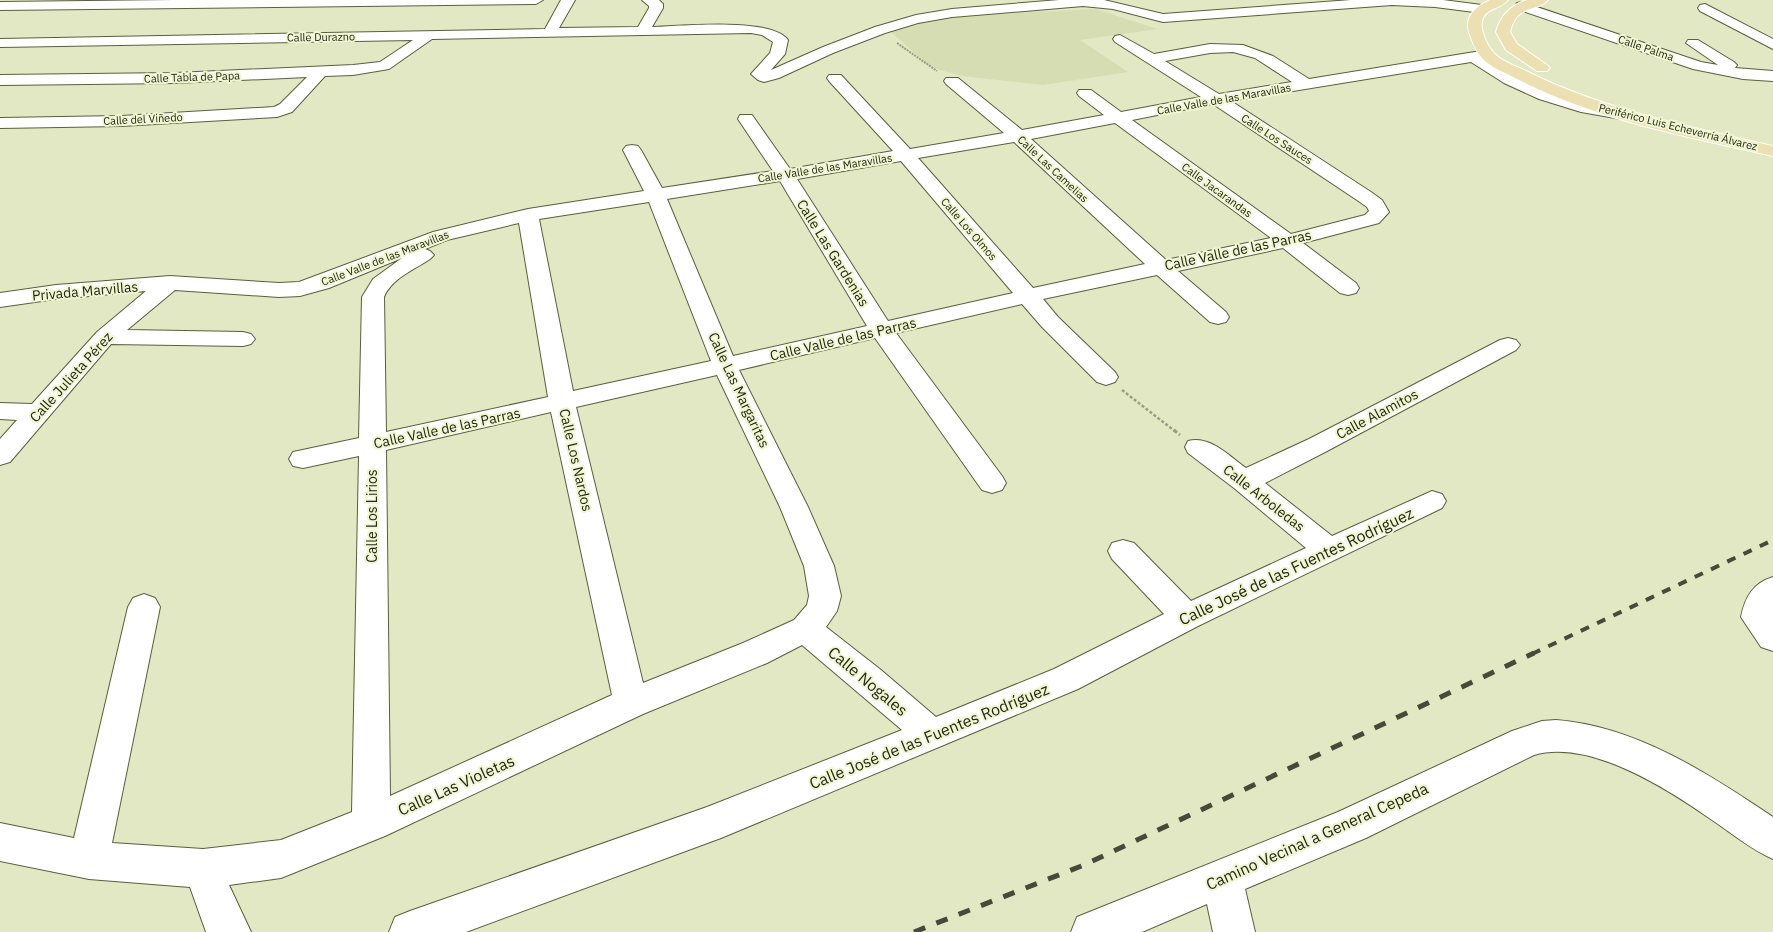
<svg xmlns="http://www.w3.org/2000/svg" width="1773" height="932" font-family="'IBM Plex Sans',sans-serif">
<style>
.built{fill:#d6ddb2}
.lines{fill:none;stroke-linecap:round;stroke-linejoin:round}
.minor-casing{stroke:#5a5f3e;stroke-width:2}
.major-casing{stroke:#fff;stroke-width:2}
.path-far2{stroke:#9a9e82;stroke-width:2;stroke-dasharray:2 1;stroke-linecap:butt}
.path-far1{stroke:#9a9e82;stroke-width:2.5;stroke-dasharray:3 2;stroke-linecap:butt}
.path{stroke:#9a9e82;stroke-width:3;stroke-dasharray:4 2.5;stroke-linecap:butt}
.minor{fill:#fff;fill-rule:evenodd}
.major{fill:#ece0b3;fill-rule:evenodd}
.rail-far1{stroke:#484a39;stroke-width:4;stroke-dasharray:9 9;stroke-linecap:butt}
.rail{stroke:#484a39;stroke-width:5;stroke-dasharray:12 12;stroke-linecap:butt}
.labels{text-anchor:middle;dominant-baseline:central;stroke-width:4;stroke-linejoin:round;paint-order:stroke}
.far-street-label{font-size:11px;fill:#242619;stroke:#eff6d0}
.street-label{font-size:14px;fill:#242619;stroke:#eff6d0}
.near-street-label{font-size:16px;fill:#242619;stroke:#eff6d0}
</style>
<rect width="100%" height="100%" fill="#e2e8c3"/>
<path class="built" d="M1095 9 1158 29 1080 40 1128 72 1043 85 961 76 930 67 889 30 921 18Z"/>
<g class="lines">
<g class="minor-casing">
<path id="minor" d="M174 0H543L536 4 0 10V2Z
M561 0H575L559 28 638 27 649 8V6L642 0H659L663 4V8L652 27C681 26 772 17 788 40L785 54 771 70 823 47 875 27 916 15 952 9 1059 0H1104L1163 14 1351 0H1443L1482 5 1489 9 1482 13 1435 7 1392 5 1163 22 1113 9 1083 6 952 17 918 23 885 33 833 53 779 78 764 82 758 80 751 74 770 53 773 42 762 35 751 33 432 39 389 69 353 75 325 76 292 112 277 117 121 126 0 128V118L121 116 274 107 280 104 307 77 175 83 0 85V75L175 73 353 65 380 62 413 40 0 47V39L545 29Z
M1522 2 1701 62 1718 65 1686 43 1688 40H1698L1734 62 1737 65 1735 68 1773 71V81L1743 79 1693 69 1517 9 1515 6 1517 3Z
M1705 4 1773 39V49L1700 11 1698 8 1700 5Z
M1120 35 1154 54 1210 44 1243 45 1273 56 1309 79 1487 50 1492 52 1495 55 1492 58 1487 59 1516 77 1550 92 1582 102 1627 110 1629 114 1627 118 1621 119 1581 112 1539 99 1504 83 1471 62 1231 101 1371 192 1382 200 1389 212 1379 223 1303 243 1356 283 1359 288 1356 293 1348 295 1340 293 1283 248 1178 271 1226 312 1229 317 1226 322 1218 324 1210 322 1157 275 1043 299 1058 317 1115 372 1118 377 1115 382 1106 385 1097 382 1042 327 1022 304 896 333 1002 476 1006 483 1002 490 992 493 982 490 875 338 739 370 808 507 834 566 841 596 837 611 826 627 881 670 936 717 1054 669 1164 614 1112 559 1108 551 1112 543 1123 540 1134 543 1191 601 1306 548 1234 488 1188 453 1185 447 1188 441C1210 435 1229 456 1246 468L1309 439 1500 340 1508 338 1516 340 1520 345 1516 350 1327 451 1265 483 1332 536 1432 491 1442 494 1446 501 1442 508 1198 626 1078 689 721 838 466 932H389L395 917 410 911 707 807 902 730 802 645 767 663 643 714 385 836 281 878 229 885 251 932H206L190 887 89 879 0 861V823L74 838 128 607 133 598 144 594 155 598 160 607 112 843 203 849 281 840 352 812 359 456 303 468 293 466 289 459 293 452 359 438 362 297 373 279 402 258 329 288 300 296 279 297 175 290 127 330 243 332 251 334 255 339 251 344 243 346 111 344 10 462 0 465V439L17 420 0 419V403L32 404 97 332 146 291 56 299 0 307V293L56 285 170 276 279 283 299 282 433 232 528 209 644 191 623 150 626 146 632 145 638 146 641 150 662 188 773 171 738 119 740 115H752L790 169 893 151 829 81 827 78 829 75H841L910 149 1004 133 946 84 944 81 946 78H958L1022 130 1104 115 1079 96 1077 93 1079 90H1091L1121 112 1201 97 1115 42 1113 39 1115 36ZM1233 52 1255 58 1292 82 1219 94 1165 61 1210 53ZM1213 104 1357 200 1367 207 1369 211 1365 215 1291 234 1132 120ZM1115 123 1271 238 1166 260 1031 139ZM1014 142 1145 264 1033 288 918 158ZM901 161 1013 293 888 321 797 179ZM780 181 867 326 733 356 667 199ZM649 202 711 361 573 391 539 219ZM519 223 548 397 386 432 384 297C392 278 414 270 430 259L434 255 430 251 425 249 447 240ZM717 375 780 507 804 566 809 596 807 605 794 620 743 643 643 683 576 407ZM551 412 612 695 390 796 386 450Z
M1773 577V651L1761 647 1741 617C1745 597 1753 583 1773 577Z
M1556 720C1636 726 1709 774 1773 817V859C1752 850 1734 835 1715 822 1671 791 1590 738 1534 755L1366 838 1245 889 1255 932H1213L1207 904 1142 932H1071L1077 917 1338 812 1512 731 1542 721Z"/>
</g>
<g class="major-casing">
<path id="major" d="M1490 0H1508C1501 9 1485 8 1482 21 1480 30 1487 45 1493 52 1500 61 1516 66 1526 71 1604 110 1689 127 1773 146V156C1685 136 1596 120 1515 78 1504 72 1490 67 1482 58 1476 52 1473 43 1470 35 1463 17 1475 7 1490 0Z
M1527 0H1548C1536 13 1517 3 1510 32L1517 44 1547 65 1550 68 1547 71H1537L1506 50 1496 32C1500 16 1511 5 1527 0Z"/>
</g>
<path class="path-far2" d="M897 43 937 71"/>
<path class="path-far1" d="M1122 390 1176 432"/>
<path class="path" d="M1174 430 1180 435"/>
<use href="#minor" class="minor"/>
<use href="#major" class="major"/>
<path class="rail-far1" d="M1532 654 1773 540"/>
<path class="rail" d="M914 932 1084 865 1534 653"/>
</g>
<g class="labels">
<g class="far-street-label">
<text transform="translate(321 37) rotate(-1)">Calle Durazno</text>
<text transform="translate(1646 48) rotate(19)">Calle Palma</text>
<text transform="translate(192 77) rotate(-2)">Calle Tabla de Papa</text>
<text transform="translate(1224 99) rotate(-10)">Calle Valle de las Maravillas</text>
<text transform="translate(143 119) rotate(-3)">Calle del Viñedo</text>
<text transform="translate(1678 127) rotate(14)">Periférico Luis Echeverría Álvarez</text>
<text transform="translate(1277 139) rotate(33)">Calle Los Sauces</text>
<text transform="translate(825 168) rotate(-9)">Calle Valle de las Maravillas</text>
<text transform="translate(1053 169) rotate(43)">Calle Las Camelias</text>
<text transform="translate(1217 190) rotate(36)">Calle Jacarandas</text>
<text transform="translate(969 229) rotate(49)">Calle Los Olmos</text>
<text transform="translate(385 258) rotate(-21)">Calle Valle de las Maravillas</text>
</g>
<g class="street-label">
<text transform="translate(1238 250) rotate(-12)">Calle Valle de las Parras</text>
<text transform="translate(833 253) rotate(58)">Calle Las Gardenias</text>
<text transform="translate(85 291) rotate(-5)">Privada Marvillas</text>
<text transform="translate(843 339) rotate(-13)">Calle Valle de las Parras</text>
<text transform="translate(71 377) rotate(-48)">Calle Julieta Pérez</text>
<text transform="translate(739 390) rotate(65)">Calle Las Margaritas</text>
<text transform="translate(1377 414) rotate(-28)">Calle Alamitos</text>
<text transform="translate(447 428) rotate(-12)">Calle Valle de las Parras</text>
<text transform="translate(576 460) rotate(77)">Calle Los Nardos</text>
<text transform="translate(1264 498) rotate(38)">Calle Arboledas</text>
<text transform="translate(372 516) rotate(-90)">Calle Los Lirios</text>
</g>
<g class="near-street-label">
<text transform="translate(1296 566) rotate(-25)">Calle José de las Fuentes Rodríguez</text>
<text transform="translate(868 681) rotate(40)">Calle Nogales</text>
<text transform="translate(929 736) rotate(-22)">Calle José de las Fuentes Rodríguez</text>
<text transform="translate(456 785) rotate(-24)">Calle Las Violetas</text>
<text transform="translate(1317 836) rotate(-24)">Camino Vecinal a General Cepeda</text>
</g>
</g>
</svg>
